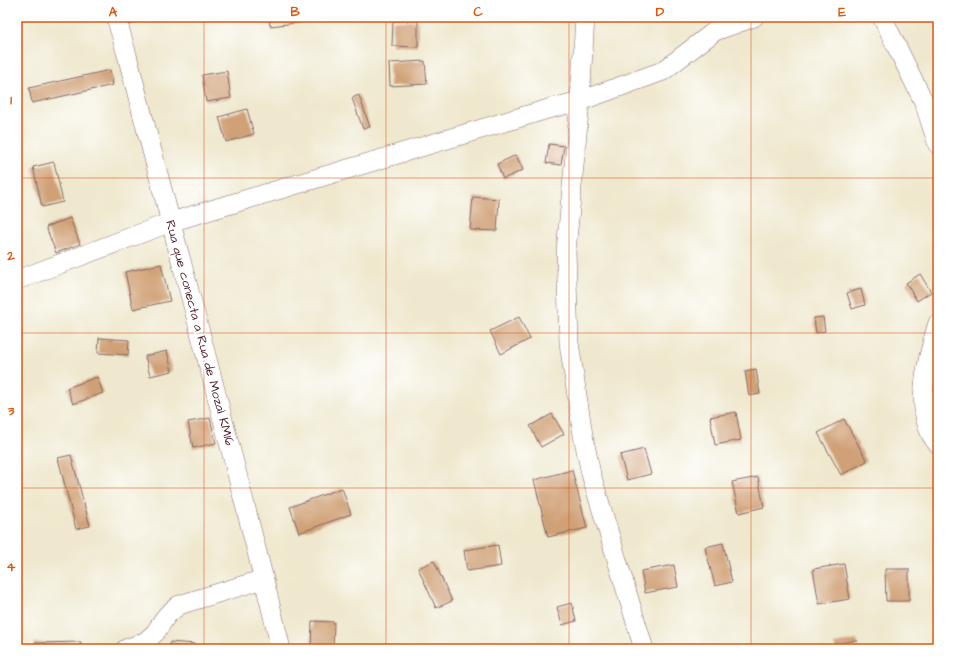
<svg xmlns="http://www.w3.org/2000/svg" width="955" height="666" font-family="'Architects Daughter',sans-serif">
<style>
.building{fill:#d0a177}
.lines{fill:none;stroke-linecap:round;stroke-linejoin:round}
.minor-casing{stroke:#846564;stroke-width:20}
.minor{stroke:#fff;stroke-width:19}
.grid{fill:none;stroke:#e0560e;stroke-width:1;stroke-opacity:0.55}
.labels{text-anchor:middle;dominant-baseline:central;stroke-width:4;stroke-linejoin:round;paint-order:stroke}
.street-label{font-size:13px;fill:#4a1f2b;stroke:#fff}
.neatline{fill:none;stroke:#e0560e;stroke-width:1.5}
.grid-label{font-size:13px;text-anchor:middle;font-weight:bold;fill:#e0560e}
</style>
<rect width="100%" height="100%" fill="#fff"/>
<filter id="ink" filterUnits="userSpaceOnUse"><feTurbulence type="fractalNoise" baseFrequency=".025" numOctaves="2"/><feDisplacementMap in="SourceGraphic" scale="8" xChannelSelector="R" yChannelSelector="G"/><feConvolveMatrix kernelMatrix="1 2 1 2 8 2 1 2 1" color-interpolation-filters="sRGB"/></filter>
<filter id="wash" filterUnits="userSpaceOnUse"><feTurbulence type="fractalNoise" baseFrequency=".012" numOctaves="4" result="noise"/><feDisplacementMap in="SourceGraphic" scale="16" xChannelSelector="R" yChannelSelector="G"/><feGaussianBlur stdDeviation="0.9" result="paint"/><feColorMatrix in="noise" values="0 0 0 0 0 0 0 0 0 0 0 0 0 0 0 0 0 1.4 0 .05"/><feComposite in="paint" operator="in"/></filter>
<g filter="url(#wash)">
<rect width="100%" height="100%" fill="#efe8ce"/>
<g id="blocks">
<path class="building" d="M127 17H143L144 20 129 25Z
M269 17H305V22L270 26Z
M393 21H418V47L392 46Z
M425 61 427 84 390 86 389 63Z
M110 70 113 85 32 103 29 88Z
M227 71 231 98 206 102 202 75Z
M359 95 370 127 363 129 352 98Z
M247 109 254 134 226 142 219 117Z
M549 144 564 146 561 165 546 163Z
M516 155 523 170 503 179 497 164Z
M54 162 63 202 42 207 33 167Z
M473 197 499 199 497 231 470 230Z
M70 218 80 244 56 253 46 227Z
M161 264 170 301 133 309 125 272Z
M920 274 931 292 917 301 906 283Z
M861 289 865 305 852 309 847 293Z
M519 317 530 339 501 354 490 331Z
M823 317 825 331 816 333 814 318Z
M99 338 129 340 128 355 98 353Z
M167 351 172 371 150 376 145 356Z
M756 369 760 394 749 396 745 371Z
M97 377 103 393 73 404 67 388Z
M736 412 741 440 715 445 710 417Z
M552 414 564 434 541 447 530 426Z
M210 418 216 443 193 448 188 422Z
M844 419 867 461 841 475 818 433Z
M644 449 651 474 627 480 620 455Z
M71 455 90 526 76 529 58 458Z
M572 470 587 528 548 537 534 480Z
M758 477 764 507 739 513 732 482Z
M342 488 351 514 299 533 290 507Z
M723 543 732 582 715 586 705 547Z
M498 545 501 566 467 571 464 550Z
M434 561 452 601 436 608 418 568Z
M844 564 850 599 819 604 813 569Z
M674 565 678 587 645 593 641 571Z
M885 569H909V601H886Z
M572 603 576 621 562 625 557 607Z
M312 621 334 622 333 649H311Z
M857 640 858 647 835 649 834 644Z
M81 642V649H34V643Z
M170 642 195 644V649H169Z"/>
</g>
</g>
<g filter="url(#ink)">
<use href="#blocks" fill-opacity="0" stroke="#846564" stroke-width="1"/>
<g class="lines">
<g class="minor-casing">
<path id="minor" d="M116 17 127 55C178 253 233 450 281 649
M585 17 580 101 566 251 569 343 583 435 591 474 644 649
M882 17 924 102 938 145
M17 280 171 222 548 109 580 101 663 71 715 31 754 17
M938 323C928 356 911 415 938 444
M126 649 145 642 155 633 167 615 179 605 264 579"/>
</g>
<use href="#minor" class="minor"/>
</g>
</g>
<path class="grid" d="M204 17V649M386 17V649M569 17V649M751 17V649M17 178H938M17 333H938M17 488H938"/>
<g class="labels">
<g class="street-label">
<text transform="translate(200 333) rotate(75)">Rua que conecta a Rua de Mozal KM16</text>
</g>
</g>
<rect width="955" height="666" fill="none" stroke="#fff" stroke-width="44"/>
<rect x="22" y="22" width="911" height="622" class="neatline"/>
<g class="grid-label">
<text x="113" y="16">A</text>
<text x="295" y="16">B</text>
<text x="478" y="16">C</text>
<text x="660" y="16">D</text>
<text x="842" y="16">E</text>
<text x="11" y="104">1</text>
<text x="11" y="260">2</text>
<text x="11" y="415">3</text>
<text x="11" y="571">4</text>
</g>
</svg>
